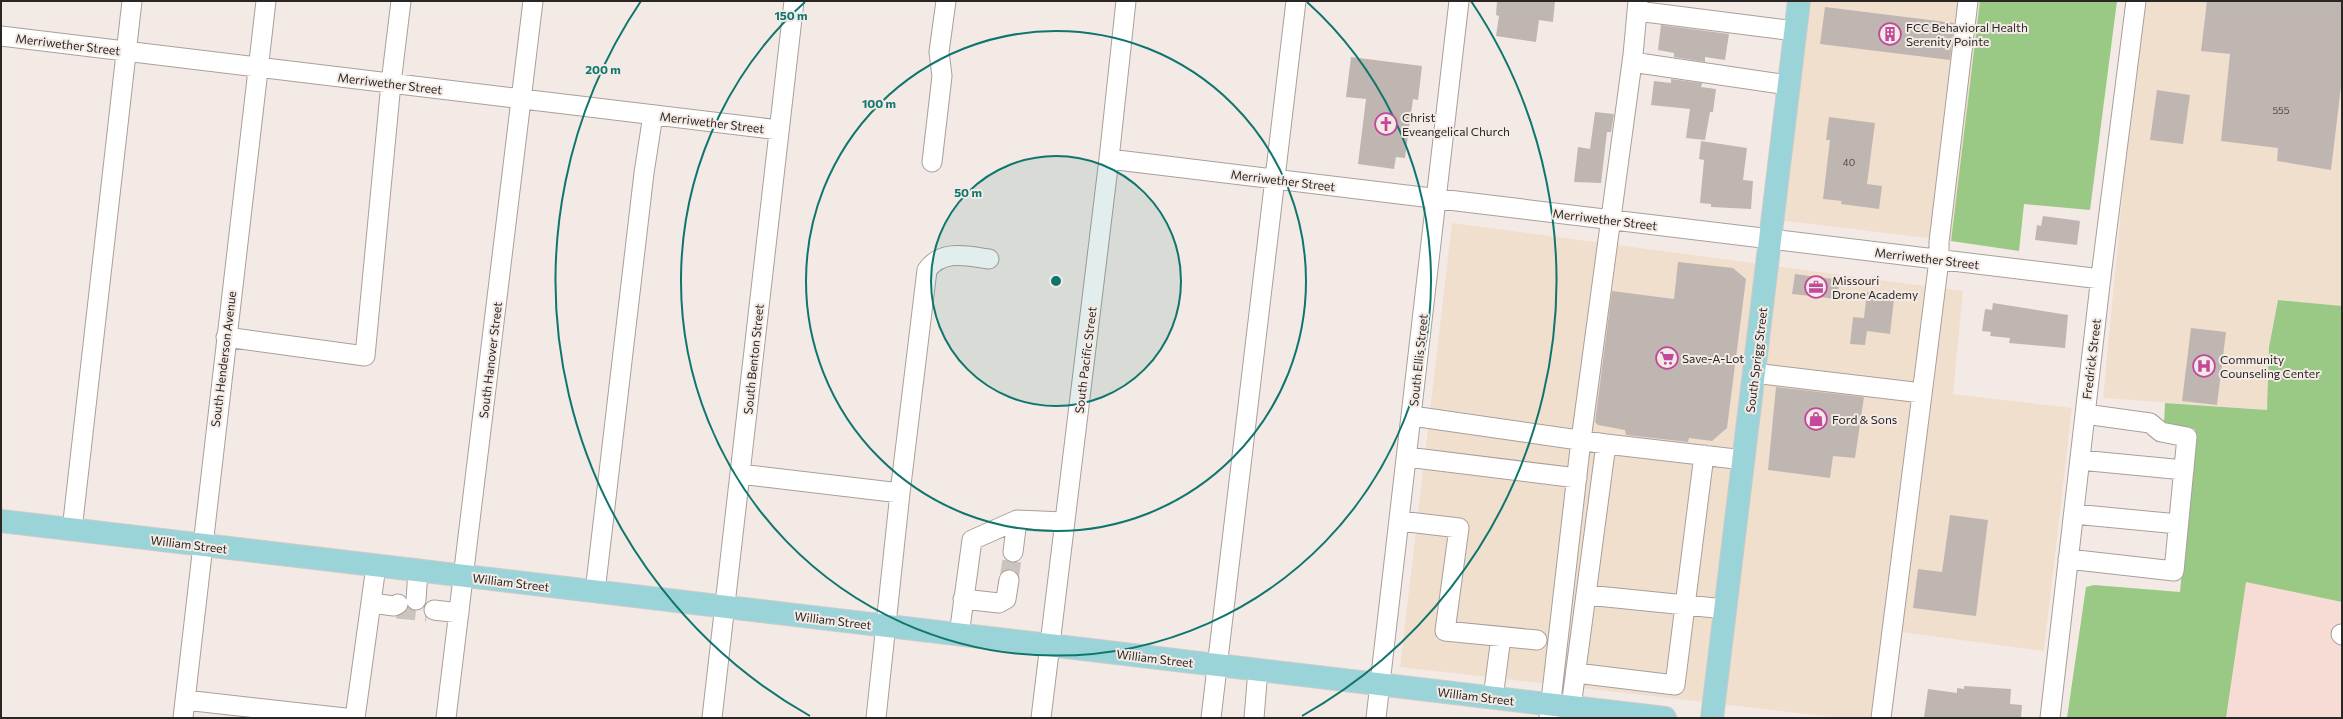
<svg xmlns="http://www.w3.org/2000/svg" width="2343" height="719" font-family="Commissioner,sans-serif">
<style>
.commercial{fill:#f1dfce}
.industrial{fill:#f6dcd5}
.green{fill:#9ac985}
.building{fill:#c0b6b1}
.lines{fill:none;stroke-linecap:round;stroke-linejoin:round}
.minor-tunnel{stroke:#ccc3be;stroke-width:19;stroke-dasharray:19 10;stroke-linecap:butt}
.minor-casing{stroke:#a99f9a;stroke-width:21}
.major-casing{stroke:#cccbca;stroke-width:24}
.minor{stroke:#fff;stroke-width:19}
.major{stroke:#9ad4d9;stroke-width:22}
.ring{fill:none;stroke:#0f766e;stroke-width:2}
.labels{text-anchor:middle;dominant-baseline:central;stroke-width:4;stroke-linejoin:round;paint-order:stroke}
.number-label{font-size:10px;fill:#504a47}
.poi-label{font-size:12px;fill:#2a2624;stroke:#f4eae5;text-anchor:start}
.street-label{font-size:12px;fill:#2a2624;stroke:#f4eae5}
.centre{fill:#0f766e;stroke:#f4eae5;stroke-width:2}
.ring-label{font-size:12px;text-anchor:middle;font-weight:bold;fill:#0f766e;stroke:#f4eae5;stroke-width:4;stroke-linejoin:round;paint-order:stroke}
</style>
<rect width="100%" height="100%" fill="#f4eae5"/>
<path class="commercial" d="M1805 1H1980L1951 241 1778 220Z
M2141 1H2342V306L2278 300 2269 347 2268 410 2103 398Z
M1452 223 1963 291 1953 394 2072 408 2044 651 1901 632 1889 718H1841L1400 667Z"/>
<path class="industrial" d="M2246 581 2342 602V718H2226Z"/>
<path class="green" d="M1980 1H2117L2090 210 2024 204 2019 251 1951 241Z
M2278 300 2342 306V602L2246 582 2226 718H2067L2086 587 2094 585 2180 592 2195 429 2164 425 2165 403 2267 410 2269 347Z"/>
<path class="building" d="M1497 1H1555L1553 22 1539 20 1536 42 1496 36 1499 16 1496 15Z
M2207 1H2342V78L2331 170 2277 161 2278 148 2221 141 2230 54 2201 51Z
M1825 7 1954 23 1950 60 1820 44Z
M1661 25 1729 34 1725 60 1705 57V62L1674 57V53L1658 50Z
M1351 57 1422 66 1418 100 1413 99 1405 158 1396 157 1394 169 1358 164 1366 99 1346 97Z
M1671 79 1702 83 1701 87 1716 89 1713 112H1710L1705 140 1686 138 1690 109 1651 105 1654 81 1671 83Z
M2157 90 2190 95 2183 144 2150 140Z
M1595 112 1614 114 1611 132H1607L1601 183 1574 182 1578 147 1590 149Z
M1829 117 1875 123 1867 184 1882 186 1879 209 1841 204 1842 201 1823 199 1830 140H1826Z
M1701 141 1747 148 1743 180 1753 181 1751 209 1711 207V204L1700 203 1704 160 1699 159Z
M2043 216 2080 221 2077 245 2035 240 2037 225 2041 226Z
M1678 262 1733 268 1746 279 1727 428 1712 441 1689 438 1688 442 1626 435 1625 430 1598 425 1595 422 1612 291 1674 299Z
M1795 274 1840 280 1837 299 1792 294Z
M1867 292 1885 294 1884 299 1894 300 1890 334 1867 331 1865 345 1850 344 1853 317 1864 318Z
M1993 303 2068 315 2065 348 2009 343 2010 338 1990 336 1991 332 1982 331 1985 309 1992 310Z
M2191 328 2226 332 2217 405 2182 401Z
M1776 387 1864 397 1855 458 1833 456 1830 478 1768 470Z
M1950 515 1988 520 1976 616 1913 608 1918 569 1942 572Z
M1964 686 2011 689 2010 704 2022 705 2021 718 1924 717 1928 689 1957 693V688L1964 689Z"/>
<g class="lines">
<path class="minor-tunnel" d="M1009 580 1013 552
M397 609 427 612"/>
<g class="minor-casing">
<path id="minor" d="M1637 11 1795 31
M1 36 779 130
M1632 62 1788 85
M1109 159 2101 279
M932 162 942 76 939 52 946 1
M226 337 365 356 391 83 401 1
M1754 373 1922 393
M1412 416 1606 444 1744 460
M1407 457 1577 478
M2080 460 2184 470
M740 474 900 493 876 718
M900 493 927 270C942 249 967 256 989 259
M2074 514 2178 524
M1400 521 1459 528 1445 631 1537 640
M72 530 132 1
M1013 552 1017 520
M2068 559 2174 571 2187 437 2161 432 2150 423 2085 414
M595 592 644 173 653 115
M1587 595 1725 609
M963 599 999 603 1006 599 1009 580
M416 600 418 571
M371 603 394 606 398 604
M434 610 459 613
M2341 634 2342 635
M959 635 972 540 1017 520 1064 522
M1576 673 1675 685 1704 455
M1493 698 1501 637
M185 700 345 718
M1571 707 1606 444
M183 718 266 1
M355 718 376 566
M446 718 533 1
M712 718 794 1
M1041 718 1109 159 1126 1
M1211 718 1296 1
M1254 718 1258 670
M1376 718 1459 1
M1549 718 1581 440 1633 55 1638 1
M1881 718 1939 260V242L1968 1
M2050 718 2101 276 2136 1"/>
</g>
<g class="major-casing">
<path id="major" d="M1 521 1665 718
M1712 718 1799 1"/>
</g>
<use href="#minor" class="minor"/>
<use href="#major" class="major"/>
</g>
<circle cx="1056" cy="281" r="125" fill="#0f766e" fill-opacity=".12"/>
<g class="ring">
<circle cx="1056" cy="281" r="125"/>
<circle cx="1056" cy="281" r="250"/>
<path d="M1307 2A375 375 0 1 1 805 2"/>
<path d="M810 716A500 500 0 0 1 641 1M1471 1A500 500 0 0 1 1302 716"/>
</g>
<defs>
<g id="building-ring" transform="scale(1.15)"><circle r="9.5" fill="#f4eae5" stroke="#c1489b" stroke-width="1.5"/><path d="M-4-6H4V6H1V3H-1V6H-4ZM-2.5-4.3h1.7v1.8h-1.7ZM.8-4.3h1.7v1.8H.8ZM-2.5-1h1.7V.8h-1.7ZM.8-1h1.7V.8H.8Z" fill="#c1489b"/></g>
<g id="church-ring" transform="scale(1.15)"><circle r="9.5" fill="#f4eae5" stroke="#c1489b" stroke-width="1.5"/><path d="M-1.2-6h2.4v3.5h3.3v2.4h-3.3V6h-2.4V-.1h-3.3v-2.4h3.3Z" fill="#c1489b"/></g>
<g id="office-ring" transform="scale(1.15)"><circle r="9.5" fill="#f4eae5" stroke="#c1489b" stroke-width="1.5"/><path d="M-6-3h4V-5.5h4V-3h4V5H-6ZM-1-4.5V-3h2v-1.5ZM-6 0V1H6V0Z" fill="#c1489b"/></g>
<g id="supermarket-ring" transform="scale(1.15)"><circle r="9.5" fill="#f4eae5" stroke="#c1489b" stroke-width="1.5"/><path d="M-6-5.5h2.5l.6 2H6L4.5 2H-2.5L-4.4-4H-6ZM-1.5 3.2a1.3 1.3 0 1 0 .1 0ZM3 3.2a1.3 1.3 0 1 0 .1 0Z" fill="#c1489b"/></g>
<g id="hospital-ring" transform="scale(1.15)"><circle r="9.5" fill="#f4eae5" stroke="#c1489b" stroke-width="1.5"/><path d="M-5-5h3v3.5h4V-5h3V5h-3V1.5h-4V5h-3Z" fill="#c1489b"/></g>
<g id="shop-ring" transform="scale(1.15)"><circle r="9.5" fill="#f4eae5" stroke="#c1489b" stroke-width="1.5"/><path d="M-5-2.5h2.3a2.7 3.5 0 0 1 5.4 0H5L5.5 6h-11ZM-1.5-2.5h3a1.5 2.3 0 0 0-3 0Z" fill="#c1489b"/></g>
</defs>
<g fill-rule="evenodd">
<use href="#building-ring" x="1890" y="34"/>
<use href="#church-ring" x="1386" y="124"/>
<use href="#office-ring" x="1816" y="287"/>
<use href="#supermarket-ring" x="1667" y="358"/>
<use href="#hospital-ring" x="2204" y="366"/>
<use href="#shop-ring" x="1816" y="419"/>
</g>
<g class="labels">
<g class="number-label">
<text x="2281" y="110">555</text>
<text x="1849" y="162">40</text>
</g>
<g class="poi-label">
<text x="1906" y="27">FCC Behavioral Health<tspan x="1906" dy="14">Serenity Pointe</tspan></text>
<text x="1402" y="117">Christ<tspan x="1402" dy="14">Eveangelical Church</tspan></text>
<text x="1832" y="280">Missouri<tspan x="1832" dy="14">Drone Academy</tspan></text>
<text x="1682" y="358">Save-A-Lot</text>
<text x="2220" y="359">Community<tspan x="2220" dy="14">Counseling Center</tspan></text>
<text x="1832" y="419">Ford &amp; Sons</text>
</g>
<g class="street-label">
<text transform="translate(68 44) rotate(7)">Merriwether Street</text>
<text transform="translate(390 83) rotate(7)">Merriwether Street</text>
<text transform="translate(712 122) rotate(7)">Merriwether Street</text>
<text transform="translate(1283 180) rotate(7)">Merriwether Street</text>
<text transform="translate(1605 219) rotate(7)">Merriwether Street</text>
<text transform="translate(1927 258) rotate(7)">Merriwether Street</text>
<text transform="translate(223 359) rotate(-83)">South Henderson Avenue</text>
<text transform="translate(753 359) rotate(-84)">South Benton Street</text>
<text transform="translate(2091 359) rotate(-83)">Fredrick Street</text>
<text transform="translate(490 360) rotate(-83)">South Hanover Street</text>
<text transform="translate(1085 360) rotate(-83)">South Pacific Street</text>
<text transform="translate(1418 360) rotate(-84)">South Ellis Street</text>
<text transform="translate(1756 360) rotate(-83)">South Sprigg Street</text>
<text transform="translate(189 544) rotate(7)">William Street</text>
<text transform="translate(511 582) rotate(7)">William Street</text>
<text transform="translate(833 620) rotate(7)">William Street</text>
<text transform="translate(1155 658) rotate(7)">William Street</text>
<text transform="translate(1476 696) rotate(7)">William Street</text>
</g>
</g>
<circle cx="1056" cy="281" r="6" class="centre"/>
<g class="ring-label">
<text x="791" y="20">150 m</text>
<text x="603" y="74">200 m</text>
<text x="879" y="108">100 m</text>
<text x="968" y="197">50 m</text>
</g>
<rect width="2343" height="719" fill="none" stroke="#2a2624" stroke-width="4"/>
</svg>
